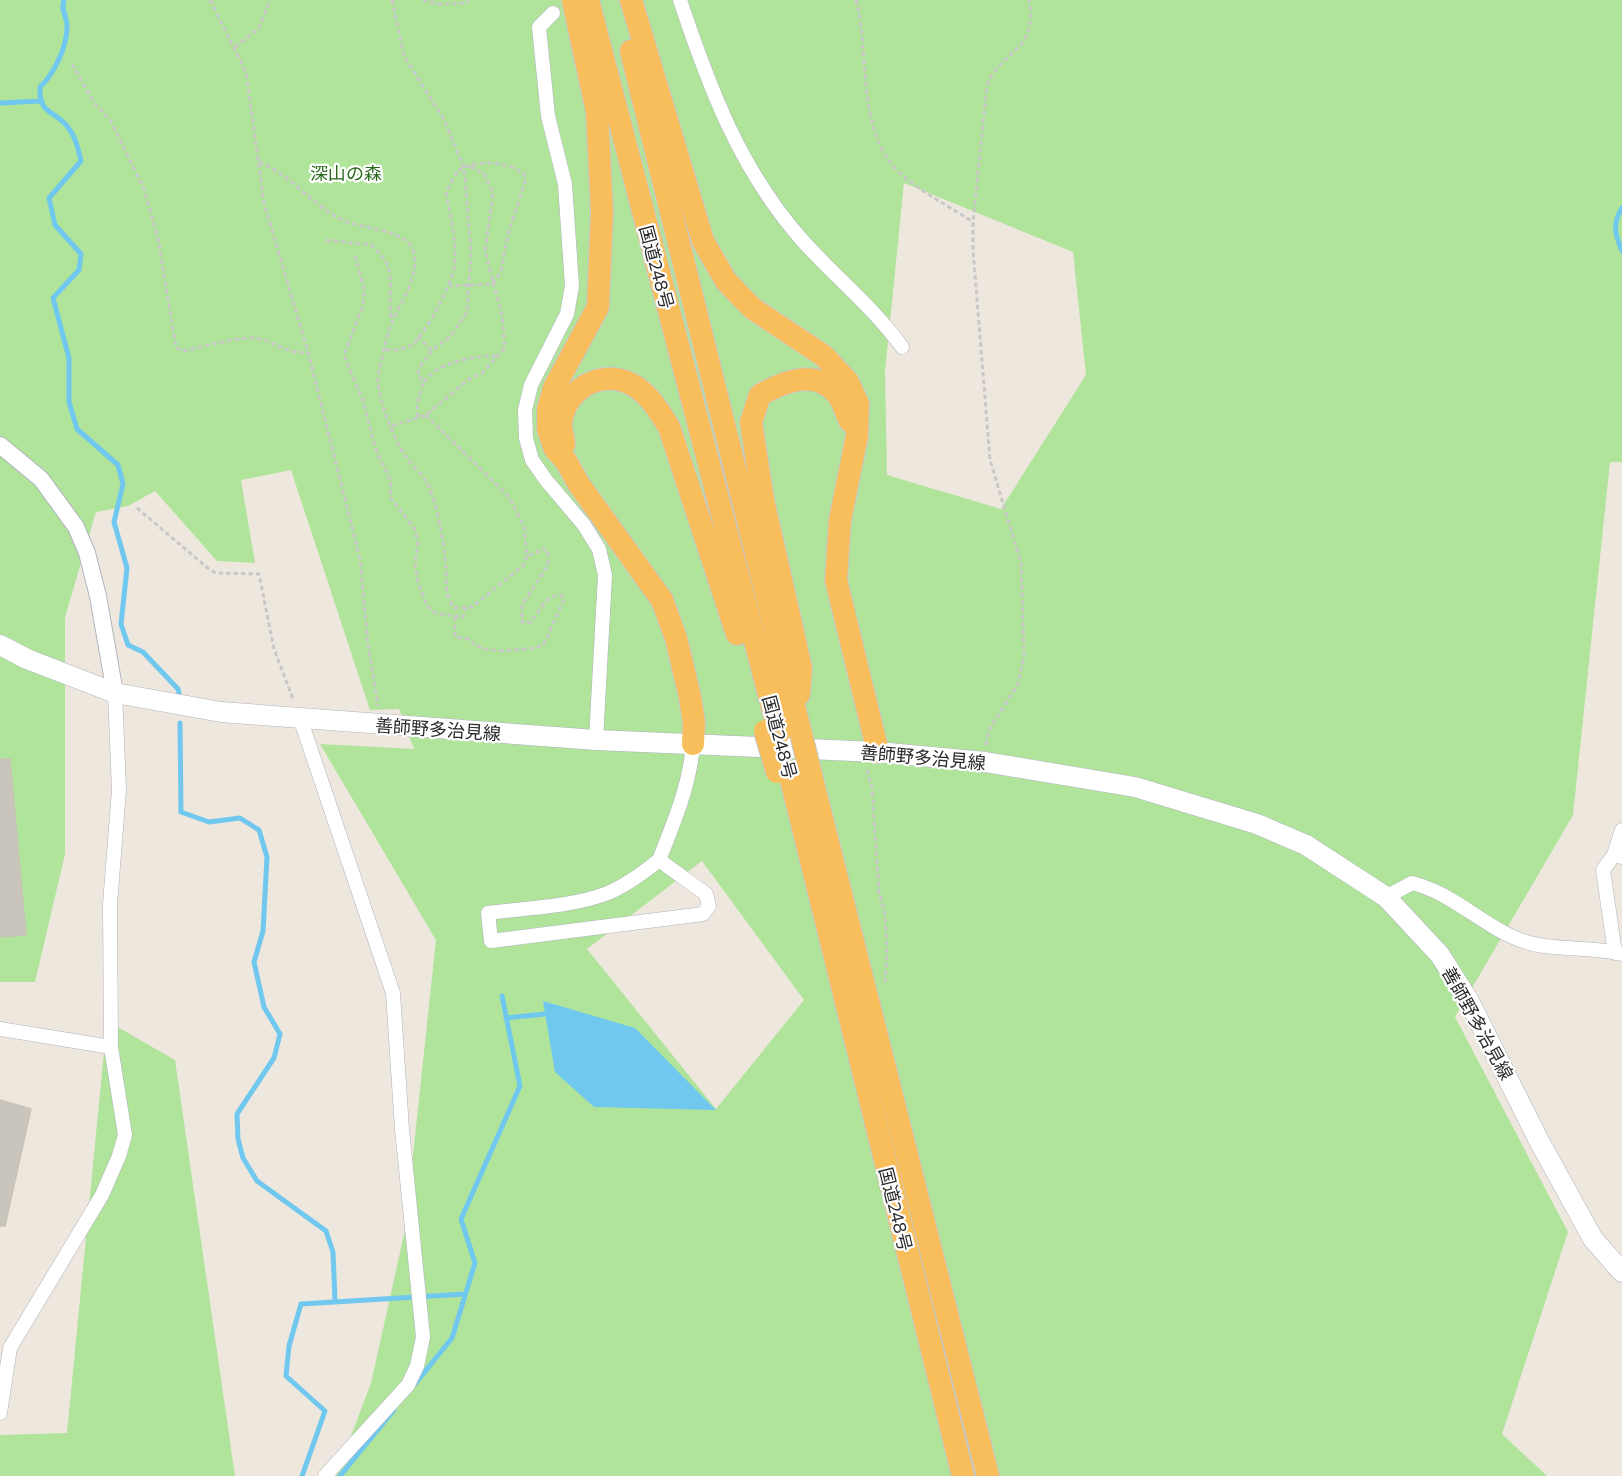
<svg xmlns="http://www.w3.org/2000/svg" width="1622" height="1476" font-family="Commissioner,'Noto Sans JP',sans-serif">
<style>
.green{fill:#b0e49a;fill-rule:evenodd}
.water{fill:#71c8ef}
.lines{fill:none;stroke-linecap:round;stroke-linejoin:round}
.stream{stroke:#71c8ef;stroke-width:5}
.building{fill:#c9c5bc;stroke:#c9c3b7;stroke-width:1.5}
.minor-casing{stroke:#b1b3bf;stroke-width:15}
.tertiary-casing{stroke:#b1b3bf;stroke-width:18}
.secondary-casing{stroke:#b1b3bf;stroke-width:21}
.trunk-casing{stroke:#c8c8c8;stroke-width:24}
.path{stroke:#c8c8c8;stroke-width:3;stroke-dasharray:4.5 3;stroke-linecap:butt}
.minor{stroke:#fff;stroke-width:14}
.tertiary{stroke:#fff;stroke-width:16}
.secondary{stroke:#fff;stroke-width:20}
.trunk{stroke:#f8be5b;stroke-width:22}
.trunk-bridge-casing{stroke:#c8c8c8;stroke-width:24;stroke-linecap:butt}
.trunk-bridge{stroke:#f8be5b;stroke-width:22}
.labels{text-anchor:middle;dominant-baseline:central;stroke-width:4.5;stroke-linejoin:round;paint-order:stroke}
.park-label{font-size:18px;fill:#27691a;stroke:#fff}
.street-label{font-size:18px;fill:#2b2b2b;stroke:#fff}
</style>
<rect width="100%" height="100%" fill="#ede7de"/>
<path class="green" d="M0 0H1622V462H1610L1573 815 1455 1017 1568 1232 1502 1434 1547 1476H336L371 1383 405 1230 436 940 320 744 414 749 399 709 370 710 291 470 241 480 255 563 217 561 155 491 128 506 96 512 65 617V854L35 982H0ZM904 183 1073 252 1086 375 1001 509 887 475 885 371ZM702 861 804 1000 716 1109 587 949Z
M107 1021 175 1060 235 1476H0V1435L67 1433Z"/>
<path class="water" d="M543 1001 635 1028 716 1110 594 1107 555 1072Z"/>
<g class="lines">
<path class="stream" d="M64 0C60 10 68 18 67 27 67 47 54 74 40 87 39 115 53 109 67 126 76 137 78 148 81 161L49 198 55 225 81 254 79 270 53 298 69 358V402L77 429 118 465 123 484 114 522 127 568 121 624 128 645 143 652 178 689 179 693
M0 103 40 101
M1622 208C1612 224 1615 234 1622 251
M180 723 181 812 209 822 240 818 259 830 267 857 263 931 254 962 264 1007 280 1034 274 1058 237 1114 238 1139 243 1158 257 1181 326 1231 333 1252 335 1302
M506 1018 545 1014
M415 1384 452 1338 475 1263 461 1219 520 1086 502 996
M302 1476 325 1411 286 1376 289 1346 301 1304 465 1294
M340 1476 394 1410"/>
</g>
<path class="building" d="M0 759H10L26 935 0 937Z
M0 1100 31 1109 5 1226H0Z"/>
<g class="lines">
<g class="minor-casing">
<path id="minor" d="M680 0C709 87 740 170 802 240 835 277 873 307 902 347
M553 13 539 27 548 116 565 184 572 286 567 314 531 385 525 410 526 438 532 460 546 480 584 525 599 549 605 575 596 740
M300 718 393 993 402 1129 423 1337 417 1366 408 1385 325 1476
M1614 855 1622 830
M659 860C643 873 627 885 608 893 571 907 527 908 488 913L491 941 703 914 709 906 706 894 659 860C674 822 690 785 693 744
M1386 897 1412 883C1454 893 1485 929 1526 942 1554 951 1591 946 1622 954
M1615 953 1603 870 1614 855 1622 857
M0 1029 111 1047
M0 1413 10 1348 102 1195 119 1156 125 1135 111 1047 110 904 119 790 115 693"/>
</g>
<g class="tertiary-casing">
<path id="tertiary" d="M0 445 41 479 76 527 87 553 98 596 115 693"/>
</g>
<g class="secondary-casing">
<path id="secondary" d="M0 645 27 659 115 693 221 712 596 740 878 752 985 762 1135 787 1257 824 1306 845 1386 897 1440 955 1469 1001 1538 1139 1593 1239 1622 1272"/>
</g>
<g class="trunk-casing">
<path id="trunk" d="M573 0 597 112 602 212 598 307 554 388 548 410V429L555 449 566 461 578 483 662 600 676 638 690 697 694 723 693 744
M588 0 779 733
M631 0 703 241 726 281 752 308 824 356 848 382 858 404 857 436 840 520 836 580 878 752
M631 51 801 734
M564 444C564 438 561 432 561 426 562 390 602 367 633 385 650 395 659 411 669 427L737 634
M799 694 801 668 763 500 751 422 760 395C785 381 816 368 838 395 843 402 846 413 850 421
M789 771 963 1476
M810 771 988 1476"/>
</g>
<path class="path" d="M210 0 246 72 264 203 308 352 360 559 368 644 378 706
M392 0 404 56 443 118 464 167 471 252 467 312 450 337 436 347 422 363 418 373 423 383 417 405 418 417
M423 0 438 4 467 3 468 0
M856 0C871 57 854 132 903 176 923 193 950 207 973 222
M235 47 259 28 270 0
M72 64 93 101 111 121 144 189 158 238 176 347 182 351C205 347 229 338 253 338 273 339 288 356 308 352
M259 162C292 175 313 207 345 221 363 229 407 230 413 250 421 276 399 304 390 327 387 336 378 372 378 380 378 401 394 439 406 457 414 469 425 475 430 489 439 514 444 543 446 569 447 588 444 592 454 608L472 607 523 566 527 556 524 527 510 498 426 415
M326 240 372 245C376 251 384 257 387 264 394 281 387 302 392 320
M355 256 364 289 363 306 344 355 363 401 377 453 391 481 390 497 414 528 418 542 415 563 418 583 427 606 435 613 463 617 466 608
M418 336 432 351
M386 350C395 350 405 350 413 344 427 331 455 280 455 261 456 238 450 215 446 192L458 170C479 159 505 161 524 174L525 182 508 234 501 272 492 284 450 286
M424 382C437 362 476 355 499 356
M392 426 426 415 469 379 482 373 505 348 502 315 485 251 493 193 484 174 470 166
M137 508 210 570 216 573 259 574 274 649 293 699
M455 617V637L469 639C484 657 515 649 536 648L544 644 564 599 562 595C544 595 540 612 530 623L522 622V605L548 565V551L544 549 527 556
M986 745 989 730 1018 684 1024 656 1021 563 990 460 973 250V222L987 85C1003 48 1038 52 1029 0
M867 770 872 788 879 892 885 914 887 952 885 982"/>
<use href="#minor" class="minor"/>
<use href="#tertiary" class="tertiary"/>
<use href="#secondary" class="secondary"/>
<use href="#trunk" class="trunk"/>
<g class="trunk-bridge-casing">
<path id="trunk-bridge" d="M765 731 777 772
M801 734 810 771"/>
</g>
<use href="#trunk-bridge" class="trunk-bridge"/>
</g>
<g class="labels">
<g class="park-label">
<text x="346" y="173">深山の森</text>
</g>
<g class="street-label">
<text transform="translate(657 267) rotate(75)">国道248号</text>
<text transform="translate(438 729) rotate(4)">善師野多治見線</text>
<text transform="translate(780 737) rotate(75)">国道248号</text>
<text transform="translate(923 757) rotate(5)">善師野多治見線</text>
<text transform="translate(1478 1023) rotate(61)">善師野多治見線</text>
<text transform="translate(896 1209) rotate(76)">国道248号</text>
</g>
</g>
</svg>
